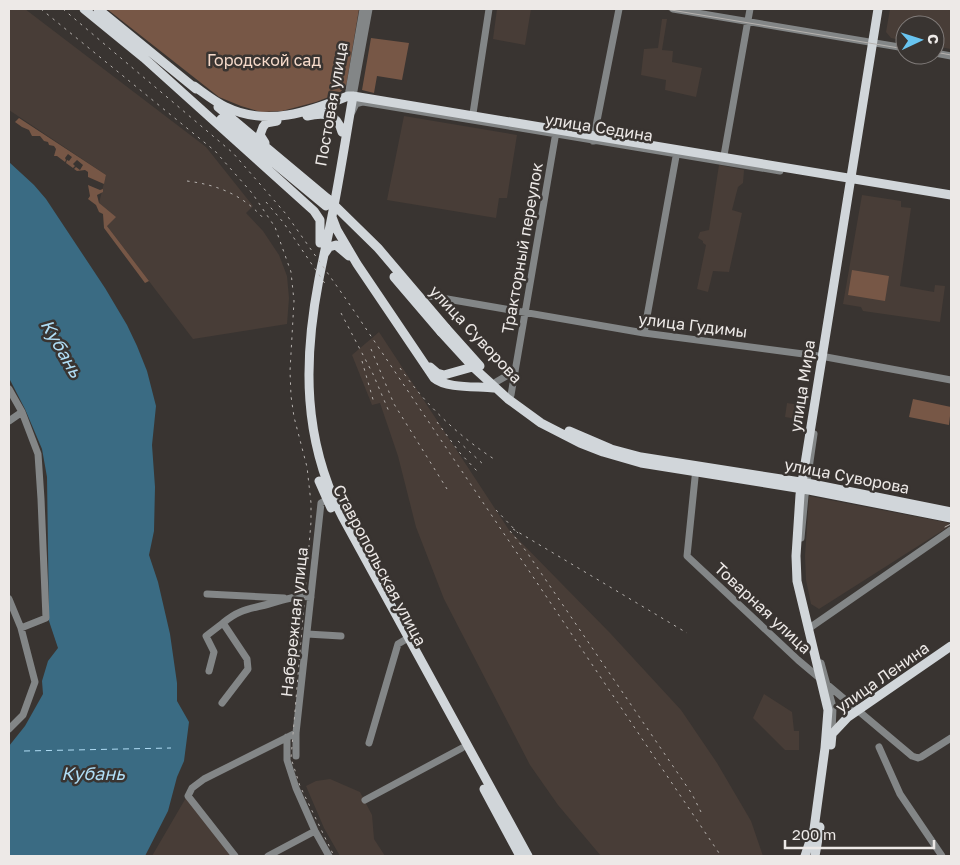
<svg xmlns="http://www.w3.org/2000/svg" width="960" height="865" font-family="'Golos Text',sans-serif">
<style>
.built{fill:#483d37}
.green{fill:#775746}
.water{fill:#3a6b83}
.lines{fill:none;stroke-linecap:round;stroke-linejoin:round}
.ferry{stroke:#b0ddf5;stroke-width:1;stroke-dasharray:6 5;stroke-linecap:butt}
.minor{stroke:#838687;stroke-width:7}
.major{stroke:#d1d6da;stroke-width:9}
.tram{stroke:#b6b2af;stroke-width:1}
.rail{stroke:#b6b2af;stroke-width:1;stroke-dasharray:2.5 5;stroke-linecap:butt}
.major-bridge{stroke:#d1d6da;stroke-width:9}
.labels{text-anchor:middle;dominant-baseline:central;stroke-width:5;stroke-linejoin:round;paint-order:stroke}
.park-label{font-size:16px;fill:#f6daca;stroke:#393431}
.street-label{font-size:16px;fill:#ede9e7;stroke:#393431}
.water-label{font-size:18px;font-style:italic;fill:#b0ddf5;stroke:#393431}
</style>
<rect width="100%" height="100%" fill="#393431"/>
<path class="built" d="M9 9H25L206 147 253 206 246 213 263 231 279 255 287 276 289 298 287 324 193 339 107 226 99 203 106 175 9 110Z
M497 9H531L525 45 493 39Z
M890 9H951V49L935 46V25H905V41L891 38 886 32Z
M662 19H667L662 50 673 51 672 62 702 68 696 97 665 90 666 80 641 75 644 49 658 48Z
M404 116 517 135 507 198H499L496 218 387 200Z
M719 165 744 170 743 183 738 187 732 210 742 213 729 272 713 271 708 292 697 289 706 245 703 243V241L698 238 700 232 709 230Z
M862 195 901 201V207L911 208 900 286 934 292 935 285 945 286 940 322 863 311 861 307 843 304Z
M379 332 509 530 610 633 681 710 717 763 751 821 763 856H601L558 805 530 765 444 599 416 527 398 456 380 403 372 405 352 355Z
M787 403 806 406 803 420 785 417Z
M809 496 949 523 948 527 819 609 811 604 806 580 805 556Z
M764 694 792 712 794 731H799V750H785L753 718Z
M330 779 360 792 372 815 374 839 385 856H340L324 828 306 786 316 781Z
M187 796 234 856H152Z"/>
<path class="green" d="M107 9H359L346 87 339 93 316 102 282 111 261 112 241 106 219 97Z
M371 38 409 43 402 80 377 76 374 93 362 90Z
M19 118 106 175 104 184 88 177V172L85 170 77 171 74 169 76 167 80 170 83 165 77 160 73 164 75 166 73 168 66 163 67 160 69 161 72 157 68 154 65 158 66 160 65 162 57 156H54L56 149 54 146 49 145 48 142 44 141 40 136H32L29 130 22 127 15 122Z
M88 185 100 190 103 189V192L97 195 99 203 116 217 107 226 149 281 145 283 104 228 103 214 99 212 96 205 88 199 90 196Z
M852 270 889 276 885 301 848 295Z
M913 399 951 407 949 425 909 417Z"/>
<path class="water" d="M9 162 34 185 46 199 105 288 127 325 137 346 147 371 156 406 152 445 155 487 154 531 149 555 158 582 170 634 177 683V701L189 722 184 761 177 777 168 811 145 856H9V746L25 726 43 694 42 681 48 661 58 648 49 621 47 477 42 449 25 409 9 378Z"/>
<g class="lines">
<path class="ferry" d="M24 751 171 748"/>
<path class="minor" d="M673 9 905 48
M935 53 951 56
M348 96 363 9
M353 96 369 9
M352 112 356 104 363 102 780 171
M472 120 489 9
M593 141 619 9
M723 161 750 9
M430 296 644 333 826 357 951 380
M644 333 677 151
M496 382 515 371
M9 389 22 412 38 454 41 499 46 618 21 628
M508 399 511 395 556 132
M9 421 22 412
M696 468 687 556 798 660 912 756 918 758 921 757 951 738
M801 538 805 496 814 434
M207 594 284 598
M9 599 21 628 35 682 23 715 9 729
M808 629 951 530
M307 634 341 636
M821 663 833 707 832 734
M209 671 214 652 206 636 223 623
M222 703 248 669 247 659 223 623C239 609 250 609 269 604 286 600 292 595 311 597
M287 737V760L296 788 315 831 329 856
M369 743 398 644 408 638
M879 747 900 794 942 856
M296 756V733L321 503 331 497
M365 800 462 748
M235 856 188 796 192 788 204 779 296 733
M268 856 315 831"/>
<path class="major" d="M84 9 144 58 314 211 320 220V243
M98 9 196 89
M194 86C204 93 215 102 226 107 267 127 309 112 348 96H353L951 195
M353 96C346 136 340 176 332 216 328 237 323 258 319 279 303 362 303 440 342 516L528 856
M218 107 328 199
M307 116C324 112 337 113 342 132
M221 119 326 206
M265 143 260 135 263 127 266 123 277 121
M332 217 337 230 357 264 434 378C447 389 478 386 494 388
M325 253 329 247 336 245 349 256
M446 328 480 366
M441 332 473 367 508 399 541 423 580 443 603 452 641 463 809 490 951 518
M430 367 437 373 444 375 476 366
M569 431 611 449 641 457 807 483 951 512
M319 481 331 508
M831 745 832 734 848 717 951 646
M484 789 520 856
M805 856 814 829 825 748 828 710 797 581 796 556 800 495 878 9
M815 856 820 827"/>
<path class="tram" d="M665 9 905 49
M935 52 951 55
M945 527 951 524"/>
<path class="rail" d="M41 9 215 151 252 193 275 227 291 272 294 301 290 371 291 396 294 417 307 467 311 503V522L291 758 300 786 334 856
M63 9 233 153 286 214 348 302 721 856
M187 181C218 185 243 195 264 219
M266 202 283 222 326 285
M341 313 373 374 390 414
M371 349 394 404 447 489
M362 361 374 403
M400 368C425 404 457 435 494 459
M437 422 460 453 477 471
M458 441 484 465
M496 510 518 533
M513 529 687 633
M510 531 526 551 692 794 702 814"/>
<path class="major-bridge" d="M328 199 378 248 446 328
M394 277 441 332"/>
</g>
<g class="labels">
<g class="park-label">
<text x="264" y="60">Городской сад</text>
</g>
<g class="street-label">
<text transform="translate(331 104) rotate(-80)">Постовая улица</text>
<text transform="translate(599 127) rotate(9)">улица Седина</text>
<text transform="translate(522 248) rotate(-80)">Тракторный переулок</text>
<text transform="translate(693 325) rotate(7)">улица Гудимы</text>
<text transform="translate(476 334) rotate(47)">улица Суворова</text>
<text transform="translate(802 386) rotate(-81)">улица Мира</text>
<text transform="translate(847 476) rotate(11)">улица Суворова</text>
<text transform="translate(380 565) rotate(62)">Ставропольская улица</text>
<text transform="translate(763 608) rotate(43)">Товарная улица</text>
<text transform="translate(294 622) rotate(-84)">Набережная улица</text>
<text transform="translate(882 677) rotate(-35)">улица Ленина</text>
</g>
<g class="water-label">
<text transform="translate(62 348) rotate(60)">Кубань</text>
<text x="93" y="773">Кубань</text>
</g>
</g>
<rect width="960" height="865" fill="none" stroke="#ede9e7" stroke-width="20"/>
<g transform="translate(920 40) rotate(86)"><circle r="24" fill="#393431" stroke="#817c7a"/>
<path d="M0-4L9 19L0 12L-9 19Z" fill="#68c4f0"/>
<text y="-8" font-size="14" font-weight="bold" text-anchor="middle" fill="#ede9e7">С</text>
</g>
<path d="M785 840v8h149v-8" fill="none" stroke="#ede9e7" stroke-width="2.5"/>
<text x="792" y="840" font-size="15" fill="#ede9e7" stroke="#393431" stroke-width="4" paint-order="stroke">200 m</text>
</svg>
